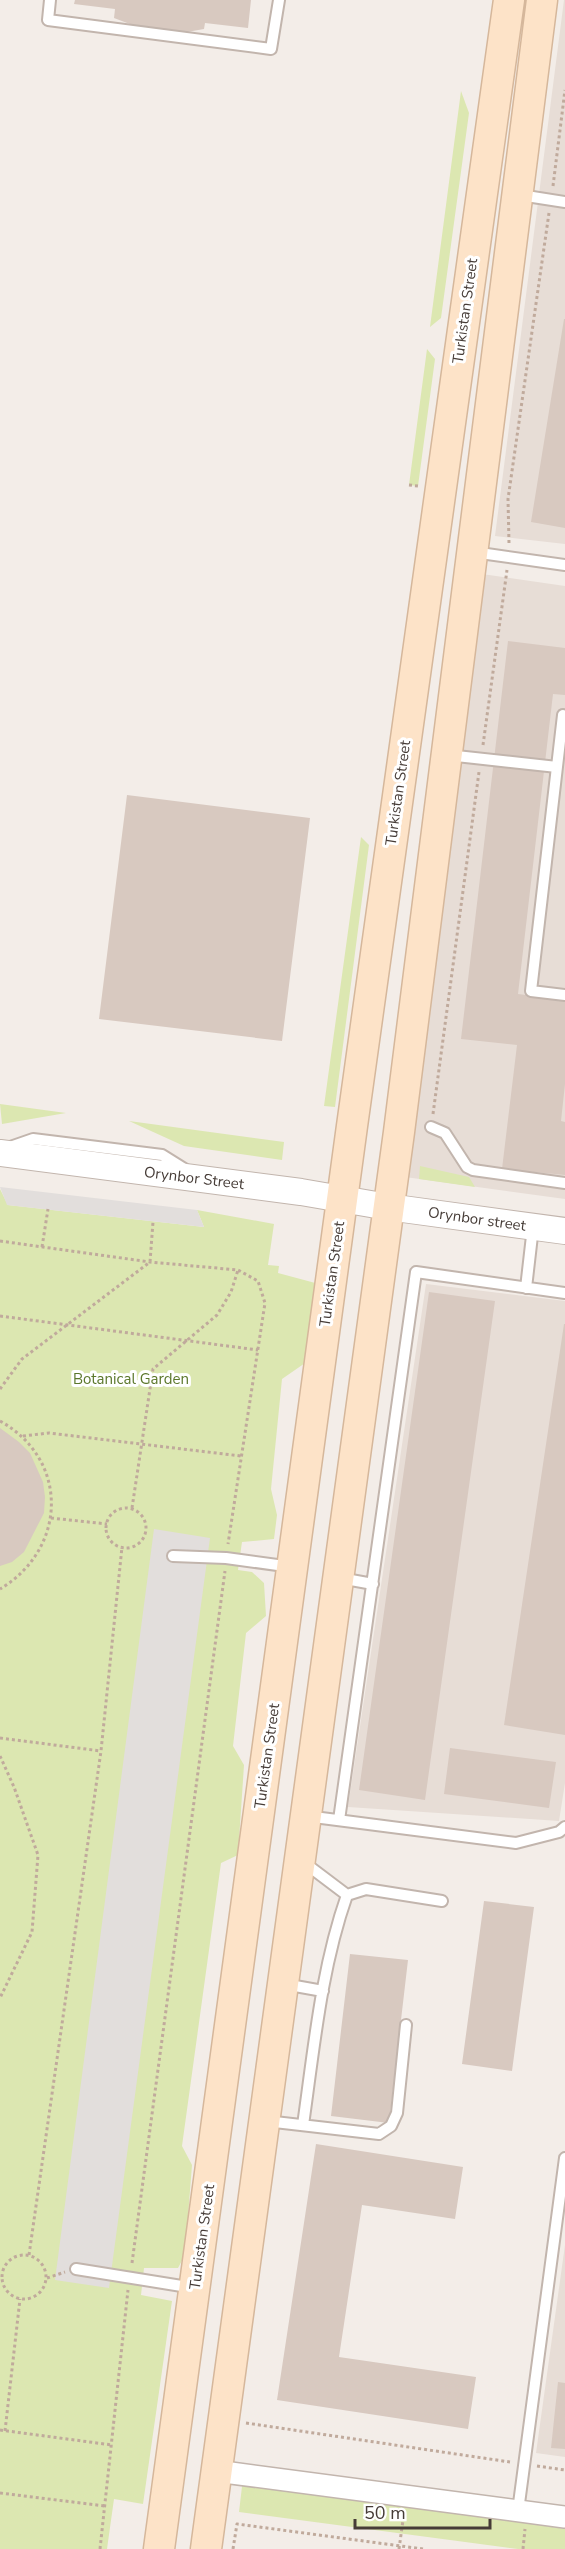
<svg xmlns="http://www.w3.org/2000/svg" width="565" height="2549" font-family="'Nunito Sans',sans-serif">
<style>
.residential{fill:#e7ddd6}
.green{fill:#dce7b1}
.parking{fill:#e2dedc}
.building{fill:#d8c9c0}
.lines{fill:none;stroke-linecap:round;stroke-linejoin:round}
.service-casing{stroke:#c2b5ad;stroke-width:14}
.minor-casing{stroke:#c2b5ad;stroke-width:24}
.tertiary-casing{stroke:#c2b5ad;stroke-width:28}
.secondary-casing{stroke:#d5b79b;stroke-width:33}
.path{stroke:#c0aa9c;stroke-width:3;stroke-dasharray:3 3;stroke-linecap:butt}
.service{stroke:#fff;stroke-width:10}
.minor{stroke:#fff;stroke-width:21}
.tertiary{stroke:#fff;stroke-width:26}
.secondary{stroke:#fde3c8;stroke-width:30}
.labels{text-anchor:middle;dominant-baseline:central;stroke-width:6;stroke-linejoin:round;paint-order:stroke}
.street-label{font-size:15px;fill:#463c37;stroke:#fff}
.park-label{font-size:15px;fill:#5b772b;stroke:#fff}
</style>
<rect width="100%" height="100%" fill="#f3ede8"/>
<path class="residential" d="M564 0H565V544L495 536Z
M482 574 565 586V1199L405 1177Z
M426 1284 565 1301V1783L559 1821 348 1807Z
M565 2245V2457L536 2453Z"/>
<path class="green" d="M461 91 469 113 441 318 430 327Z
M427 349 435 359 418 486 409 485Z
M361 837 369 845 335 1107 324 1106Z
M0 1104 66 1113 2 1124Z
M129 1121 284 1142 282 1160 184 1146Z
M420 1166 469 1177 475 1187 419 1179Z
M0 1189 8 1205 204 1227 197 1210 274 1224 268 1265 279 1266 278 1273 319 1284 308 1361 282 1379 271 1489 277 1515 274 1539 242 1542 238 1570 252 1572 264 1583 266 1616 246 1633 233 1746 244 1765 238 1855 221 1863 182 2146 192 2165 185 2255 178 2268H144L141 2295 172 2301 143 2504 114 2499 107 2549H0Z
M243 2478 565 2529V2549H518L239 2512Z"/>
<path class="parking" d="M0 1187 197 1210 204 1227 7 1205Z
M154 1529 210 1538 109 2288 55 2280Z"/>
<path class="building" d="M75 0H251L248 28 205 23 204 29 181 33 135 26 114 18 115 9 74 4Z
M564 319H565V528L531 522Z
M508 641 565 648V695L553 694 518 994 565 1000V1084L561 1121 565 1122V1175L502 1169 517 1045 461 1039Z
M127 795 310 818 282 1041 99 1019Z
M429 1292 495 1301 425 1800 359 1790Z
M564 1324H565V1735L504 1725Z
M0 1428 19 1442 30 1453 43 1482 45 1497 44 1513 24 1552 12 1562 0 1566Z
M450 1748 556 1762 549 1808 444 1794Z
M484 1901 534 1907 512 2071 462 2064Z
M350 1954 408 1960 389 2123 331 2116Z
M316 2144 463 2167 455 2219 362 2205 339 2357 476 2377 468 2429 277 2400Z
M558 2382 565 2383V2449L551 2448Z"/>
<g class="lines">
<g class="service-casing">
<path id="service" d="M50 0 48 20 271 49 279 0
M520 195 565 202
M473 552 565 565
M565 716 563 715 531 991 565 995
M447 755 557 767
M431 1127 445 1133 467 1167 473 1170 565 1183
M10 1147 33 1139 162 1155 186 1170
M526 1288 533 1227
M173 1556 226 1558 292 1567
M340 1578 373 1584
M306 1816 516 1843 559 1832 565 1827
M339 1820 416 1272 565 1293
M302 1861 347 1895
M284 1984 323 1991
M266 2121 379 2134 391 2126 397 2113 406 2025
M303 2125C314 2048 321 1969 347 1895L366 1889 442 1901
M76 2269 194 2288
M518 2511 565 2158"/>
</g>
<g class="minor-casing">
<path id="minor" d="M216 2471 565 2517"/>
</g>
<g class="tertiary-casing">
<path id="tertiary" d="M0 1153 301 1192 388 1207 565 1231"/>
</g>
<g class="secondary-casing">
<path id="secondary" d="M159 2549 352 1126 509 0
M206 2549 399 1132 542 0"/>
</g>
<path class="path" d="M553 186 565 90
M409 485 418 486
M509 543 508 499 549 213
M483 745 507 570
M433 1114 479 772
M0 1241 150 1262 238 1270 258 1281 265 1303 228 1544
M42 1247 48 1209
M0 1316 258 1350
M0 1389 22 1359 150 1262 153 1222
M0 1421C70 1460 67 1549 0 1589
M23 1436 49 1433 241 1456
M106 1528a20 20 0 1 1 40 0a20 20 0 1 1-40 0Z
M132 1508 153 1369 217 1315 231 1292 238 1270
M51 1518 107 1524
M0 1738 101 1751
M0 1756 14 1787 38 1855 32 1932 0 1998
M2 2277a22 22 0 1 1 44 0a22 22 0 1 1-44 0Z
M29 2255 101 1751 122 1547
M132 2263 225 1571
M47 2278 65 2272
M246 2423 510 2462
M0 2430 112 2445
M5 2431 20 2299
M537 2466 565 2470
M0 2493 105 2506
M100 2549 128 2290
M233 2549 237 2524 423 2549
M399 2549 404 2513
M523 2549 525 2529"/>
<use href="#service" class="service"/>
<use href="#minor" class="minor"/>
<use href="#tertiary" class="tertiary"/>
<use href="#secondary" class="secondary"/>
</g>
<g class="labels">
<g class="street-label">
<text transform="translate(465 311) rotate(-82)">Turkistan Street</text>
<text transform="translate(398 793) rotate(-82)">Turkistan Street</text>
<text transform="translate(194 1178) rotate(7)">Orynbor Street</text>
<text transform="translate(477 1219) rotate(8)">Orynbor street</text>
<text transform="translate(332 1274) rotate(-82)">Turkistan Street</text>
<text transform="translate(267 1756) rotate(-82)">Turkistan Street</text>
<text transform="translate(202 2237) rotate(-82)">Turkistan Street</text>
</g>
<g class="park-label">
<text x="131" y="1379">Botanical Garden</text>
</g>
</g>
<path d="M355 2519v9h135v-9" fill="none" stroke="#463c37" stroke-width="3"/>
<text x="364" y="2519" font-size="18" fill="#463c37" stroke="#ffffff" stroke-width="4.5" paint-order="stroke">50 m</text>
</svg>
